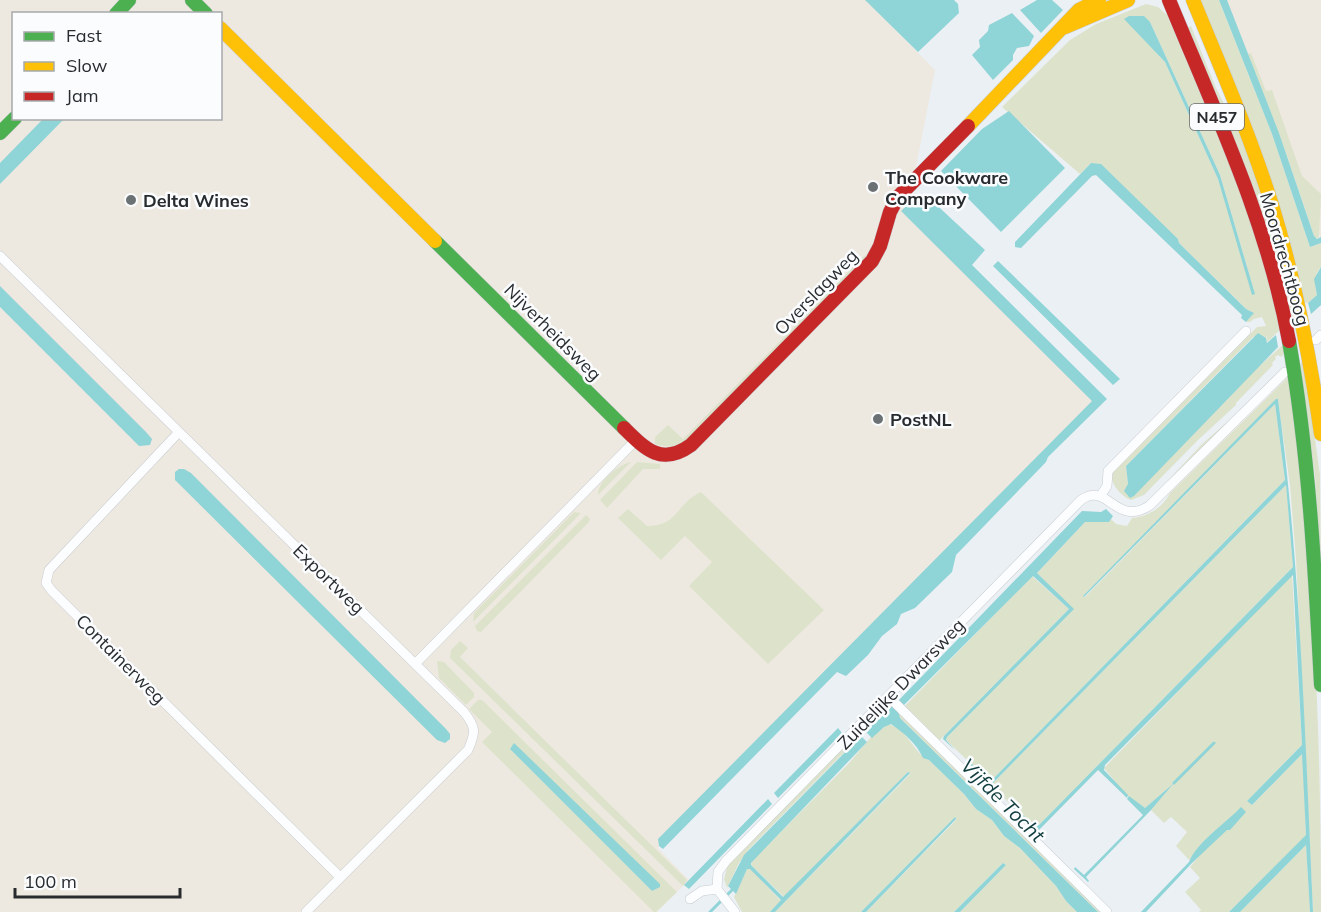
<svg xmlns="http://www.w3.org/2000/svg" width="1321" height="912" font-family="Mulish,sans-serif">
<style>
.industrial{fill:#eee9e0;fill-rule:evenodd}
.green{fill:#dde3cb;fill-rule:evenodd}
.water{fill:#8fd4d7}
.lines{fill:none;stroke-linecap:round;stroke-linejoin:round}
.stream{stroke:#8fd4d7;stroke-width:3}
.street-casing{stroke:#c8cbcf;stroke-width:10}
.fast-casing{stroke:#c8cbcf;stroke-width:15}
.slow-casing{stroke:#c8cbcf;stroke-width:15}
.jam-casing{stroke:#c8cbcf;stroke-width:15}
.street{stroke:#fcfdfe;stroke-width:9}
.fast{stroke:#4caf50;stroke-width:14}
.slow{stroke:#ffc107;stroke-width:14}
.jam{stroke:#c62828;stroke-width:14}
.poi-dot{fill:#6c7174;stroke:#fafcfe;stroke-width:2}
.labels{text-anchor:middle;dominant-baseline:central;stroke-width:5;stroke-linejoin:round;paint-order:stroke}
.shield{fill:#fafcfe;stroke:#676a6d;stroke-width:1.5}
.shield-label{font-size:16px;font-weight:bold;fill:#282c2f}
.poi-label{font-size:18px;font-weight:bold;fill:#282c2f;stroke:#fafcfe;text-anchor:start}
.street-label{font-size:18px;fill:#282c2f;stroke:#fafcfe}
.water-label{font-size:20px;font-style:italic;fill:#0f3d3e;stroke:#fafcfe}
</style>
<rect width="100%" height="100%" fill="#ebf0f5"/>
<path class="industrial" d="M0 0H866L935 70 910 198 917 209 1103 398 838 669 658 848 689 880 657 912H0ZM14 14H220V118H14Z
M1223 0H1321V239Z"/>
<path class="green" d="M1199 0H1219L1272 134 1310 247 1321 243V267C1314 274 1315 286 1317 295L1308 303 1304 302Z
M1146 4 1158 7 1167 15 1233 171 1260 249 1280 330 1267 342 1266 334V338L1261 336 1253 337 1126 466 1128 484 1284 344 1285 353 1281 357 1278 355 1275 357 1276 359 1272 363 1273 365 1236 403V405L1197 441 1144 495 1131 500C1121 496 1110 484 1112 473L1257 327 1266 326 1262 317 1254 319 1250 322H1246L1253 313 1246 309 1179 243 1178 239 1091 163 1080 174 1002 107 1070 40 1096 24ZM1125 19 1150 22 1220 175 1255 294 1218 179 1165 62Z
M1191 26 1216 88 1243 141 1267 212 1295 315 1291 319 1187 28Z
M1251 53 1266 91 1272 90 1302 176 1321 194 1319 238H1315L1314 236 1279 133 1247 54Z
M865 255 867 257 689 438C678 446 669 449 655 444V437L668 425 683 439Z
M1304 360 1320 475 1321 564 1315 476 1300 364Z
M1289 376C1314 551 1321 735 1321 912H1313L1296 559 1290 485 1278 399 1083 596 1085 597 1275 404 1285 480 992 780 987 779 946 740 947 737 1073 609 1037 573 1085 522H1109L1111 519 1116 524 1127 526 1132 518C1149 516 1162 508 1170 493Z
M1234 416 1149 501 1201 445Z
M631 462 598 495C597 482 619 464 631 462Z
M637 462 660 464V469H643L607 508 600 500Z
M1286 485 1293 567 1039 825 1033 824 1013 807 994 787V782Z
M701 492 824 610 768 664 689 586 712 562 685 536 661 560 618 518 628 509 647 526C679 526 676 503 701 492Z
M574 512 581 513 473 622 474 613Z
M586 515 590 519 589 522 481 632 477 631 475 626Z
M1292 574 1302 745 1247 801 1252 805 1303 753 1306 836 1229 912H1199L1201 910 1185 892 1200 878 1190 867 1227 822 1212 834 1189 860 1176 846 1187 832 1171 817 1164 823 1151 810 1173 784 1145 808 1127 796 1104 768Z
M1032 576 1069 609 939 741 903 705 905 706Z
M460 641 468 648 460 657 687 880 683 886 450 658 451 650Z
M437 661 444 662 474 693V697L466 705 439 678Z
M478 700H482L677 892 656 912H654L482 742 492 732 469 709ZM511 747 659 887 652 891 510 749Z
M888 705 893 706 884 712 750 848 739 863 727 888 724 879 728 864 880 710Z
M897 711 1104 912H1098L900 718Z
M888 724C907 728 916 756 929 760L964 794 976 809 992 820 1004 836 1020 848 1056 886 1066 901 1077 912H960L1006 865 1003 863 954 912H866L956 820 955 817 861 912H775L910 774 908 772 784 897 751 865 752 861 849 763 871 737Z
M1306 845 1310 912H1240Z
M750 868 781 901 770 912H742L734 897 747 869Z"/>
<path class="water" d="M865 0H954L958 4 959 13 918 52Z
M1037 0H1052L1063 10 1041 33 1020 10Z
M1219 0H1227L1279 133 1314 236 1317 239 1321 237V243L1310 247 1272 134Z
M1012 13 1034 36 1029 46 1017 48 1013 55V60L993 80 972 55 980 47 979 40 988 31 989 25Z
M1129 16H1144L1150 22 1220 175 1255 294 1252 295 1218 179 1165 62 1124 19Z
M1009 111 1065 168 1001 232 941 171 982 129Z
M43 119H64L0 184V163Z
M1091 163 1101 164 1178 239 1179 243 1246 309 1254 313 1246 322 1241 318 1242 315 1096 175 1092 176 1021 248 1015 247V242Z
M917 196 928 197 985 250 972 265 1107 399 1048 457 1046 462 956 555 952 572 915 608 901 614 897 624 882 636 868 655 846 676 837 672 663 849 659 846 658 839 1092 401 901 211Z
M998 261 1120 379 1113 385 993 266Z
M1321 267V305L1311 314 1308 303 1317 295 1314 279Z
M0 286 146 432 152 439 150 445 139 446 0 307Z
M1258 333 1266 338 1267 343 1276 335 1278 347 1134 496 1130 498 1124 491 1128 484 1126 466Z
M1276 399H1278C1301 569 1305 741 1313 912H1310L1306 845 1240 912H1229L1306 835 1302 754 1252 805 1247 801 1302 745 1293 575 1105 765 1104 770 1128 795 1127 798 1098 770 1039 830 1045 837 1043 838 1012 808 1014 807 1033 824 1039 825 1293 567 1286 485 994 782V787L1004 797 1002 799 967 763 969 761 987 779 992 780 1285 480 1275 404 1084 597 1083 596Z
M179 469H184L191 473 446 729 450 734V739L445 743 437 740 175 480V472Z
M1106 509 1113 516 1109 522H1085L1037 573 1074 609 947 737 946 740 955 750 943 739 944 736 1069 609 1033 576 898 711 900 718 1098 912H1077L1066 901 1056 886 1020 848 1004 836 992 820 976 809 964 794 929 760 923 758C917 744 904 733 891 724L884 727 872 738 865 731 898 701 1082 511 1101 512Z
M838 728 842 733 778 798 774 793Z
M861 736 867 742 751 863V865L783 897 908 772 910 773 775 912H770L781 900 750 869H747L736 894 728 886 744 855Z
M514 743 660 884V887L652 891 510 749Z
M1174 783 1151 810 1086 877 1089 881 1088 882 1074 869 1075 867 1084 875 1143 815 1127 799 1129 796 1145 808Z
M768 799 772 804 689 889 684 885Z
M1241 807 1246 812 1230 830H1227L1192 863 1146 912H1141L1189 862C1197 842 1226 823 1241 807Z
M955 817 956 819 866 912H861Z
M1003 863 1006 865 960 912H954Z"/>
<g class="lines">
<path class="stream" d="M1174 783 1214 743
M710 912 734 888"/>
<g class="street-casing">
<path id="street" d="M0 256 464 712C476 727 476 732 468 750L306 912
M1316 340 1321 335
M179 432 49 570 46 583 52 591 340 877
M1101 495 1107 486 1108 471 1246 331
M415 664 636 440
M888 696 1107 912
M717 889 735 912
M690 899 702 891 717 889 718 872 726 861 1081 500C1108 481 1115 527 1149 506L1285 372"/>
</g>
<g class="fast-casing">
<path id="fast" d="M192 0 206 14
M116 14 129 0
M0 133 15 118
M435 241 624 428
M1289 341C1309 455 1315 570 1321 685"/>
</g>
<g class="slow-casing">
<path id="slow" d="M1193 0C1221 68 1250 135 1272 205 1295 280 1310 357 1321 434
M1065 27 1128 0
M220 28 435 241
M968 126 1079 10 1099 0"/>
</g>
<g class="jam-casing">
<path id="jam" d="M1169 0C1215 112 1267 221 1289 341
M624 428C646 450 662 466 691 445L872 261 880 246 890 212 898 197 968 126"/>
</g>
<use href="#street" class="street"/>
<use href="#fast" class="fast"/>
<use href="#slow" class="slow"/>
<use href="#jam" class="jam"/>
</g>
<g class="poi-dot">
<circle cx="873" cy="187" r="6"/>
<circle cx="131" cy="200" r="6"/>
<circle cx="878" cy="419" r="6"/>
</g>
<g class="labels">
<rect class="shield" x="1190" y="104" width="54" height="26" rx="4.5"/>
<g class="shield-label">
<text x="1217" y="117">N457</text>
</g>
<g class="poi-label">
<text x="885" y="177">The Cookware<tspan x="885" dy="21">Company</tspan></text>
<text x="143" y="200">Delta Wines</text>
<text x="890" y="419">PostNL</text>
</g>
<g class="street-label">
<text transform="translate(1285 259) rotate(74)">Moordrechtboog</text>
<text transform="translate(816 292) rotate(-46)">Overslagweg</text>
<text transform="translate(553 332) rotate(45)">Nijverheidsweg</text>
<text transform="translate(329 579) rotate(44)">Exportweg</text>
<text transform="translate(121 659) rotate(45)">Containerweg</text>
<text transform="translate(901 684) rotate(-46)">Zuidelijke Dwarsweg</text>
</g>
<g class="water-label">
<text transform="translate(1003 800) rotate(45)">Vijfde Tocht</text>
</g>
</g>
<rect x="12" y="12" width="210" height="108" fill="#fafcfe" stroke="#a6a9ab" stroke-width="1.5"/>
<rect x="24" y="32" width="30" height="9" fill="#4caf50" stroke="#a6a9ab" stroke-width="1.5"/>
<text x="66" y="42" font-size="18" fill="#282c2f">Fast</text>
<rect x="24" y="62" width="30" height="9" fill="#ffc107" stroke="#a6a9ab" stroke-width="1.5"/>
<text x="66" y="72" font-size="18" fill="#282c2f">Slow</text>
<rect x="24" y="92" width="30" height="9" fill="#c62828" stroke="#a6a9ab" stroke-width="1.5"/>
<text x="66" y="102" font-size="18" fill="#282c2f">Jam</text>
<path d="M15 888v9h165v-9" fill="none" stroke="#282c2f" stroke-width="3"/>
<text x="24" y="888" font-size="18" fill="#282c2f" stroke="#fafcfe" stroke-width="4.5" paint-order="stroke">100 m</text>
</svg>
